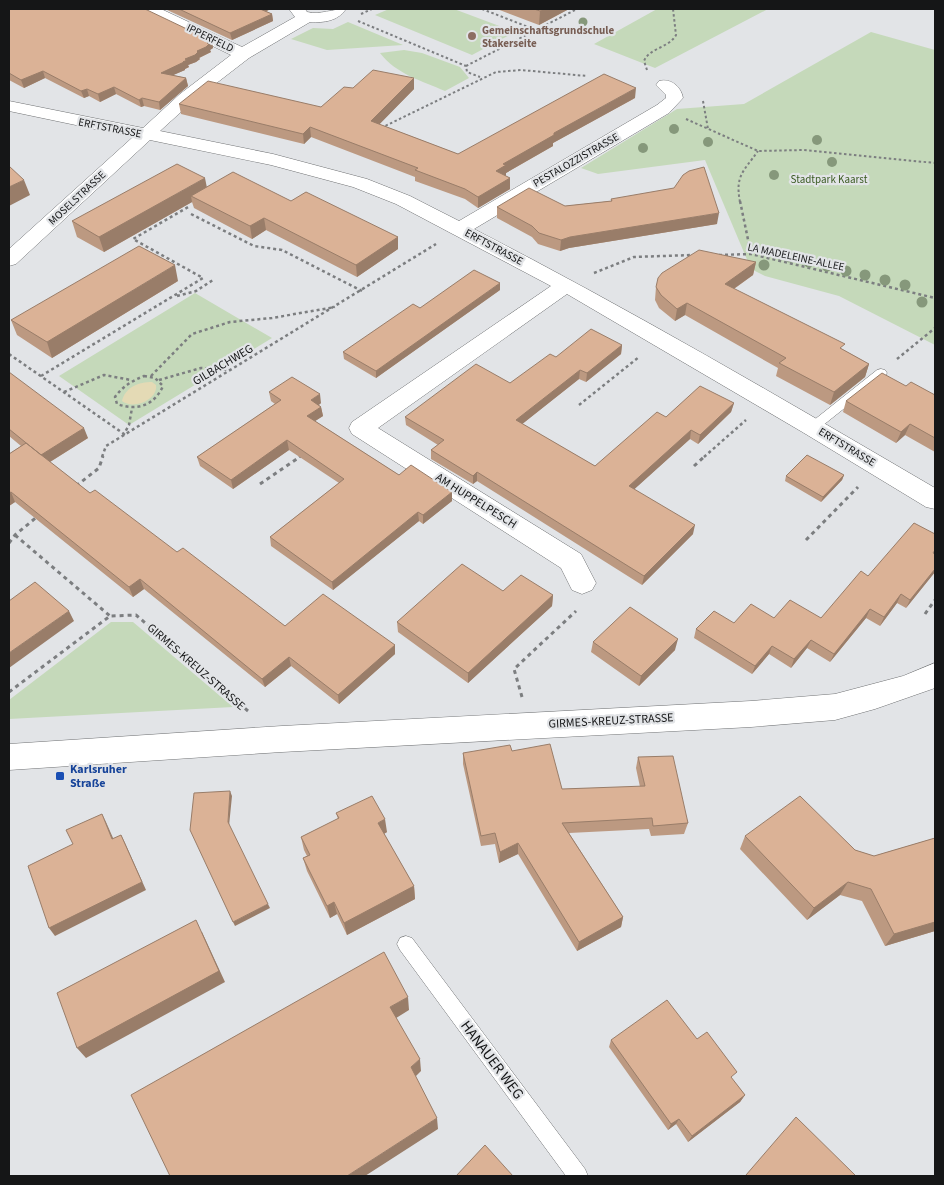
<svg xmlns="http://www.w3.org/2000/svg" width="944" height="1185" font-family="'Source Sans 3',sans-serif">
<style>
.green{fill:#c5d9ba}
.sand{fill:#e4dab5}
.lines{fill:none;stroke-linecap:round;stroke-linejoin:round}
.service-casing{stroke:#707274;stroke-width:1}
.minor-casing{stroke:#707274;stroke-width:1}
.tertiary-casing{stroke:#707274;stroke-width:1}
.path-far2{stroke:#7c7e80;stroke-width:2;stroke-dasharray:2.5 2.5;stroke-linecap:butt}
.path-far1{stroke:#7c7e80;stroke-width:2.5;stroke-dasharray:3 3;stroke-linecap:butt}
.path{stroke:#7c7e80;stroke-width:3;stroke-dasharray:4 4;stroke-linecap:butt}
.service{fill:#fff;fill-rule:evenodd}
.minor{fill:#fff;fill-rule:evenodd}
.tertiary{fill:#fff;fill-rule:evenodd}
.tree{fill:#86987b}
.wall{fill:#bc9981}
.shaded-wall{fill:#997d69}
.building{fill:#dbb296;stroke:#997d69}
.education-dot{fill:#8d6e63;stroke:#e2e4e7;stroke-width:2}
.transit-dot{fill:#1a4fb4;stroke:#e2e4e7;stroke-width:2}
.labels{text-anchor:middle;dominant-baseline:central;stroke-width:4.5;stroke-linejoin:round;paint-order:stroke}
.far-education-label{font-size:11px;font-weight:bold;fill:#785e54;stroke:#e2e4e7;text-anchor:start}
.far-street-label{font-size:11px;fill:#151617;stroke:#e2e4e7}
.far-park-label{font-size:11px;fill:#3a5a22;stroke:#e2e4e7}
.street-label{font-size:12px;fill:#151617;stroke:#e2e4e7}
.transit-label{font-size:12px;font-weight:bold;fill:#164399;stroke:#e2e4e7;text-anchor:start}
.near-street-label{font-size:15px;fill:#151617;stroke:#e2e4e7}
</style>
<rect width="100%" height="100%" fill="#e2e4e7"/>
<path class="green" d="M389 9H454L515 32 472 55 375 15Z
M657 9H768L655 68 594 44Z
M348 22 403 45 327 50 291 39 313 28 333 29Z
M871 32 935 50V345L839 296 765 276 751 269 705 160 598 174 581 168 677 109 744 104Z
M404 50 422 53 460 67 469 78 445 91C422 81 396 74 380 53Z
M195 293 272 338 129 425 59 376Z
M111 622H133L233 707 9 719V700Z"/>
<path class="sand" d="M152 382 156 385C158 400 133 410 122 401 125 387 139 382 152 382Z"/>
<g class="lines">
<g class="service-casing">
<path id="service" d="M881 369 885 370 887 373 885 376 817 430H809L807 427 809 424 877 370Z
M406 936 412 938 585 1169 588 1176H566L400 950 397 944 400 938Z"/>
</g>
<g class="minor-casing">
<path id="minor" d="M141 9H161L242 47 295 17 289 9H305L307 12C321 15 332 9 346 9 338 21 324 23 310 22L249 58 192 102 160 131 273 154 367 179 410 196 459 221 657 105 666 98V95L656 85 659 81C670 78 681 86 683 98L669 113 474 229C631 310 783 399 935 488V509L926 507 804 433 567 294 378 428 581 554 596 583 592 590 582 594 572 590 561 568 352 434 349 428 352 422 551 286 396 204 353 187 271 165 150 140 16 264 9 266V249L133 137 9 111V101L143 128 180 94 231 55 143 12Z"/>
</g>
<g class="tertiary-casing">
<path id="tertiary" d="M935 663V688L875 709 835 720 751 727 282 752 9 770V744L282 726 751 701 835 694 903 676Z"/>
</g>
<path class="path-far2" d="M482 9 536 30
M361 14 372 9
M358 21 466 66 467 72 480 77
M466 66 577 9
M647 70 644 61C649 48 669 48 676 35L673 9
M703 101 708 129
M686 119 758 151 803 150 935 163
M381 128 496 72 521 70 587 76
M740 202C735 176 743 172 758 151"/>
<path class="path-far1" d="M740 201 751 254
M191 214 254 246 282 250 362 291
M719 255 751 254 935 298
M594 273 634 257 692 255
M177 296 196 291 213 280
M9 354 124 434 129 425 132 408
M897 359 935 328
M41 376 203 278 133 239 190 206
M144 376 155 378 163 386C154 406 137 411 117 404L115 397C123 386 132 381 144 376Z
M151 376 192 334 230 322 272 318 335 307
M159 380 201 368 231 370
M64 392 104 375 131 380
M579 405 639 357
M102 457 106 446 436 244
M299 457 302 455
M704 457 746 420"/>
<path class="path" d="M694 466 705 456
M260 484 301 456
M76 486 99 468 103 456
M15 535 110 616
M806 540 858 487
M9 543 15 535 38 516
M925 614 935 600
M9 692 110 616 136 615 248 711
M522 697 514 669 576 611"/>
<use href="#service" class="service"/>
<use href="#minor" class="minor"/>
<use href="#tertiary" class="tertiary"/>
</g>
<g class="tree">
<circle cx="583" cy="22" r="4.5"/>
<circle cx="674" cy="129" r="5"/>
<circle cx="817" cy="140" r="5"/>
<circle cx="708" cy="142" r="5"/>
<circle cx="643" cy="148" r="5"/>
<circle cx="832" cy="162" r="5"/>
<circle cx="774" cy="175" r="5"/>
<circle cx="790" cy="257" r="5.5"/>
<circle cx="809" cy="262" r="5.5"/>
<circle cx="764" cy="265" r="5.5"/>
<circle cx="827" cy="266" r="5.5"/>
<circle cx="846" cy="271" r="5.5"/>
<circle cx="865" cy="275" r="5.5"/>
<circle cx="885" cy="280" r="5.5"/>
<circle cx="905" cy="285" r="5.5"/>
<circle cx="922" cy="302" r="5.5"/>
</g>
<path class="wall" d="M9 9 212 41 213 48 210 50 211 52 199 58 200 59 196 62 188 65 189 67 185 69V70L173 75 186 78 188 86 160 110 144 106 141 107 116 94 100 102 89 96 84 98 45 78 24 88 9 80Z
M165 9H271L266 11 272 14 273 21 232 40Z
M497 9H569L539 25Z
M353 88 414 89 379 124 458 154 635 98 553 143V146L506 173 505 176 510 178V189L478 208 465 199 415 181V177L311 137 304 144 181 114 179 104 321 107Z
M207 187 291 201 398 237V249L357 277 266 230 252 239 194 208 192 202 104 252 77 237 72 221Z
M611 199 717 224 569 248 560 251 538 244 532 237 497 218V207L565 206 611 201Z
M756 262 753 275 734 289 869 364 865 377 830 405 776 376 778 368 685 315 675 321 659 308 655 300 656 287Z
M178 281 52 358 17 335 11 320Z
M500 290 376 378 344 359 343 352 420 308Z
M622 345 621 354 586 382 579 379 522 424 595 466 666 417 734 403 731 412 698 444 690 439 634 489 693 534 642 585 477 481 473 484 431 459V450L438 445 406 425 405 417 510 383 556 357Z
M9 372 88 438 50 462 90 493 285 626 395 645V654L339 704 291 666 265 687 144 589 133 597 15 502 9 506V454L21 446 9 436Z
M906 386 935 395V452L905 435 896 443 843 412 846 401Z
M269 392 321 403 319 405 321 407 323 416 315 421 399 475 452 492V501L423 524 419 521 333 590 271 546 270 537 339 483 289 450 233 489 200 466 197 457 275 404 271 401Z
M844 475 842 480 821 502 785 481 786 476Z
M935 554V572L906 608 897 603 880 626 866 618 830 662 807 648 791 668 769 654 752 674 694 638 696 629 734 623 774 618H821L868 576Z
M553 595 552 606 468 683 398 632 397 622Z
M593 642 675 650 639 686 591 652Z
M512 751 562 789 640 787 636 768 638 757 688 823 684 834 651 836 649 829 569 833 623 917 621 927 577 951 518 854 499 863 495 844 481 846 463 764V753Z
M336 813 387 832 384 834 414 886 415 899 347 935 337 914 330 918 307 871 303 858 307 856 304 850 301 837 338 819Z
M745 836 855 850 874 856 935 838V931L885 946 862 901 840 895 807 920 740 849Z
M697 1039 732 1079 745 1095 740 1102 688 1142 676 1124 668 1130 609 1047 611 1040Z"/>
<path class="shaded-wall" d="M257 9H271L258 15Z
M544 9H569L539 25 540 11Z
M272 14 273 21 232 40 230 33Z
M212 41 213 48 210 50 211 52 199 58 200 59 196 62 188 65 189 67 185 69V70L162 80 161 73 183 62 185 59 207 43Z
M43 71 45 78 24 88 21 80Z
M186 78 188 86 160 110 159 102Z
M414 78V89L372 132 371 121Z
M114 87 116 94 100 102 98 94Z
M636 88 635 98 553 143V146L506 173V176L496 171 503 164 554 133Z
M87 89 89 96 84 98 81 91Z
M142 98 144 106 141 107 139 100Z
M310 127 311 137 304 144 303 134Z
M205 178 208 193 191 196 192 202 104 252 99 237Z
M510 178V189L478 208V197Z
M24 180 30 195 9 206V187Z
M719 213 717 224 569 248 560 251 561 240 570 237Z
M264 218 266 230 252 239 250 226Z
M398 237V249L357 277 356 265Z
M756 262 753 275 722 297 725 284Z
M175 265 178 281 52 358 47 342Z
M500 283V290L376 378V371Z
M687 303 685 315 675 321 677 309Z
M622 345 621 354 586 382 587 373Z
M869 364 865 377 830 405 834 392Z
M580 370 579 379 516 429V420Z
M320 394 321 403 313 409 311 400Z
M734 403 731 412 698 444 700 435Z
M321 407 323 416 309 425 307 416Z
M910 424 905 435 896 443 901 432Z
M84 428 88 438 45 465 41 455Z
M691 430 690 439 628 495 629 486Z
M287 440 289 450 233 489 231 480Z
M477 472V481L473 484V476Z
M844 475 842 480 821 502 823 497Z
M11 492 15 502 9 506V493Z
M452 492V501L423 524V515Z
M418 512 419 521 333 590 332 582Z
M695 525 693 534 642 585 644 576Z
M935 569V572L906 608 910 600Z
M140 579 144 589 133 597 129 587Z
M901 594 897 603 880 626 884 617Z
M553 595 552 606 468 683V673Z
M870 609 866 618 830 662 834 654Z
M69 611 74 621 9 668V653Z
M678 639 675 650 639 686 641 676Z
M811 640 807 648 791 668 794 659Z
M395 645V654L339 704 338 695Z
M772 646 769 654 752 674 755 666Z
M289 657 291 666 265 687 262 679Z
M230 791 232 796 229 826 228 822Z
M102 814 106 822 117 847 112 839Z
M385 819 387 832 380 836 378 823Z
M121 835 125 843 146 890 55 936 49 928Z
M518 843V854L499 863 500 852Z
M848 882 840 895 807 920 814 908Z
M414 886 415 899 347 935 344 923Z
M334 902 337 914 330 918 327 906Z
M268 904 270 908 235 926 233 922Z
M623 917 621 927 577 951 579 942Z
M935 922V931L885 946 894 934Z
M202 932 225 982 86 1058 77 1048Z
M408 997 409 1010 393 1020 390 1007Z
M420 1059 421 1071 413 1079 411 1067Z
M745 1095 740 1102 688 1142 692 1136Z
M437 1118 438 1129 365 1176H347Z
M679 1119 676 1124 668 1130 671 1124Z"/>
<path class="building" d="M9 9H145L212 41 207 43 209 44 206 47 197 51 198 52 195 55 185 59 187 60 183 62H184L161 73 186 78 159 102 142 98 139 100 114 87 98 94 87 89 81 91 43 71 21 80 9 73Z
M179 9H260L272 14 230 33Z
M534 9H544L540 11Z
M373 70 414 78 371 121 458 154 604 74 636 88 554 133V135L503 164 506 165 496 171 510 178 478 197 465 189 415 170 418 168 310 127 303 134 179 104 208 81 321 107 344 87 353 88Z
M177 164 205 178 99 237 72 221Z
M9 166 24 180 9 187Z
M704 167 719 213 570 237 561 240 539 233 532 226 497 207 529 188 565 206 612 201 611 199 674 188 683 175 689 171Z
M233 172 291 201 306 192 398 237 356 265 264 218 250 226 191 196Z
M139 246 175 265 47 342 11 320Z
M699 250 756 262 725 284 845 344 840 348 869 364 834 392 779 363 786 358 687 303 677 309 661 295 656 287 658 278 662 273Z
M474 270 500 283 376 371 343 352 413 304 420 308Z
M591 329 622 345 587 373 580 370 516 420 595 466 657 412 666 417 700 386 734 403 700 435 691 430 629 486 695 525 644 576 477 472 473 476 431 450 444 440 405 417 476 364 510 383 550 354 556 357Z
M9 372 84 428 41 455 9 429Z
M882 373 906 386 911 382 935 395V438L910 424 901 432 846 401Z
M292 377 320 394 311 400 321 407 307 416 399 475 411 465 452 492 423 515 418 512 332 582 270 537 344 479 287 440 231 480 197 457 281 400 269 392Z
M26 443 90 493 95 490 177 552 183 548 285 626 323 594 395 645 338 695 289 657 262 679 140 579 129 587 11 492 9 493V454Z
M807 455 844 475 823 497 786 476Z
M914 523 935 534V550L933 553 935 554V569L910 600 901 594 884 617 870 609 834 654 811 640 794 659 772 646 755 666 696 629 714 611 734 623 751 604 774 618 790 600 821 618 861 571 868 576Z
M462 564 503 591 521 575 553 595 468 673 397 622Z
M35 582 69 611 9 653V601Z
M630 607 678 639 641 676 593 642Z
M550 744 562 789 645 786 638 757 673 756 688 823 653 826 652 818 562 823 623 917 579 942 518 843 500 852 495 833 481 836 463 753 510 745 512 751Z
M230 791 228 822 268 904 233 922 190 830 194 793Z
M372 796 385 819 378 823 414 886 344 923 334 902 327 906 303 858 310 855 301 837 339 818 336 813Z
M800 796 855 850 874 856 935 838V922L894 934 871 889 848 882 814 908 745 836Z
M102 814 112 839 121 835 142 882 49 928 28 866 73 844 66 830Z
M196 920 219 971 77 1048 57 993Z
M384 952 408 997 390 1007 420 1059 411 1067 437 1118 347 1176H170L131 1095Z
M667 1000 697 1039 707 1032 737 1072 731 1077 745 1095 692 1136 679 1119 671 1124 611 1040Z
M796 1117 856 1176H746V1175Z
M485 1145 513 1176H456Z"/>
<circle class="education-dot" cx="472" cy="36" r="5"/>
<rect class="transit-dot" x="55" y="771" width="10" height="10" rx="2.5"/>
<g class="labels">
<g class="far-education-label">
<text x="482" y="30">Gemeinschaftsgrundschule<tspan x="482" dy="13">Stakerseite</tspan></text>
</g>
<g class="far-street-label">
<text transform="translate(210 38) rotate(26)">IPPERFELD</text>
<text transform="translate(110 128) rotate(11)">ERFTSTRASSE</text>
<text transform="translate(576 160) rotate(-30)">PESTALOZZISTRASSE</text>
<text transform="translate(77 198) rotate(-43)">MOSELSTRASSE</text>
<text transform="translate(494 247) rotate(28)">ERFTSTRASSE</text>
<text transform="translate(796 257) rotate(12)">LA MADELEINE-ALLEE</text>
<text transform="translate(847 447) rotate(31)">ERFTSTRASSE</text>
</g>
<g class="far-park-label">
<text x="829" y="179">Stadtpark Kaarst</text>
</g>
<g class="street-label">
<text transform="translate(223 365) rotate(-31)">GILBACHWEG</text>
<text transform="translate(476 501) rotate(32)">AM HUPPELPESCH</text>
<text transform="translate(196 667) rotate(41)">GIRMES-KREUZ-STRASSE</text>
<text transform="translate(611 721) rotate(-3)">GIRMES-KREUZ-STRASSE</text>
</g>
<g class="transit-label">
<text x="70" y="769">Karlsruher<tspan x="70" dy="14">Straße</tspan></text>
</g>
<g class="near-street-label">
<text transform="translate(492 1060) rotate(53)">HANAUER WEG</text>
</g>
</g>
<rect width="944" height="1185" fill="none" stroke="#151617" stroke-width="20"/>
</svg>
